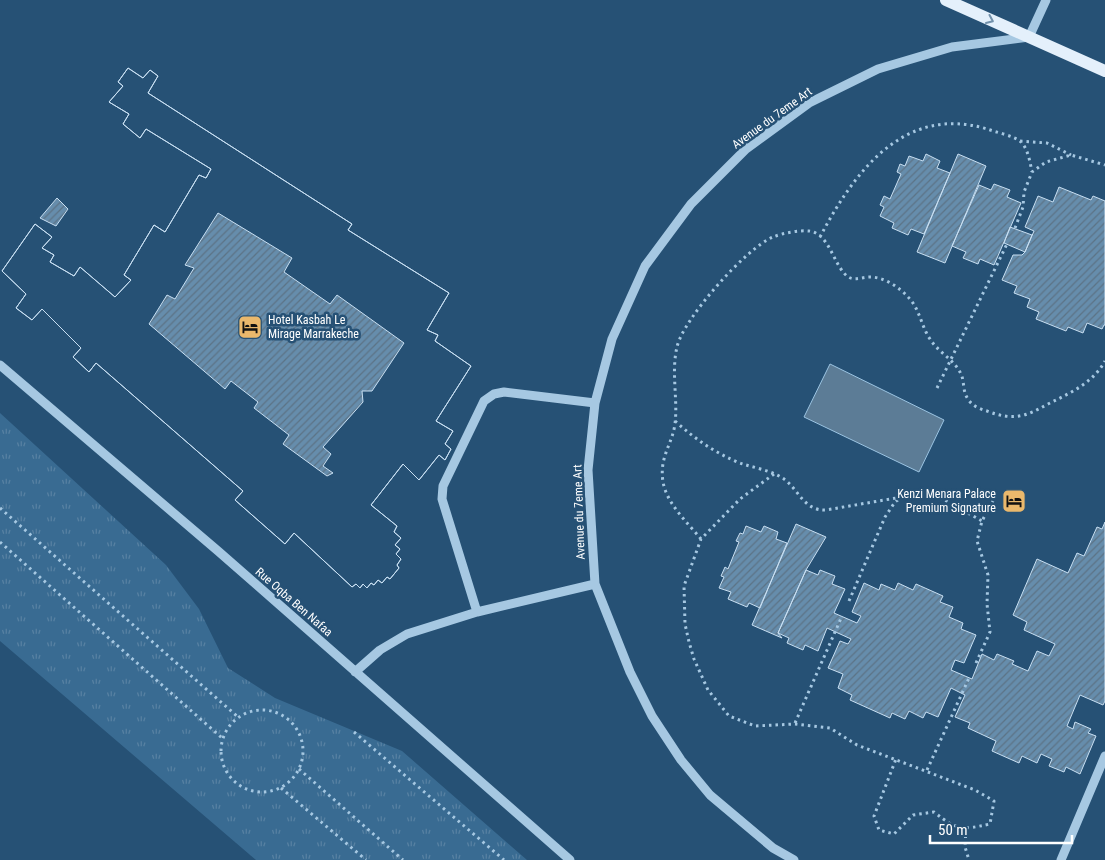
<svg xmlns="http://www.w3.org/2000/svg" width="1105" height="860" font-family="'Roboto Condensed',sans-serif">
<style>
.grass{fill:url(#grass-tufts)}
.water{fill:#5c7c96;stroke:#9bc4e2}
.building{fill:url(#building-hatch);stroke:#c8dff2;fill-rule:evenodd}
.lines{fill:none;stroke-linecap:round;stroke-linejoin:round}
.path{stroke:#a6c8e2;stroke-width:3;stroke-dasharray:2.5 4;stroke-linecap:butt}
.minor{stroke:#a6c8e2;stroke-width:9}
.major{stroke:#e4f0fb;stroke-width:12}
.oneway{stroke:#7291ab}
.labels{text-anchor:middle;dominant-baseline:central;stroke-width:5;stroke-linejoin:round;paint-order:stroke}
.street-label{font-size:12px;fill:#fff;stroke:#265175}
.poi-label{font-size:12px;fill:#fff;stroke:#265175;text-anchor:start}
</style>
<defs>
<pattern id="grass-tufts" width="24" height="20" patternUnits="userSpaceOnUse" patternTransform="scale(1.25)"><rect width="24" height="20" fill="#396b92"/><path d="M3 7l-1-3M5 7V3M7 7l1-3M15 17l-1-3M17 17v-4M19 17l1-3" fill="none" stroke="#5781a2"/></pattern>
<pattern id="building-hatch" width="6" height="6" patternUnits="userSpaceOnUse" patternTransform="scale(1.25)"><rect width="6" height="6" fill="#668dac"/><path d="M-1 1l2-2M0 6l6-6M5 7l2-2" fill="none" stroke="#5c7386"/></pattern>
</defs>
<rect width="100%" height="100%" fill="#265175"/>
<path class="grass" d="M0 413 166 565 199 609 228 668 275 698 402 751 527 860H256L0 641Z"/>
<path class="water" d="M830 364 944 420 919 472 804 417Z"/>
<path class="building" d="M128 68 143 78 150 70 158 76 148 93 352 224 348 230 449 293 427 330 438 335 435 341 471 366 436 421 453 431 445 444 451 449 445 460 439 455 419 480 403 464 371 505 397 526 394 532 401 538 395 545 400 549 396 554 401 559 397 565 399 568 390 579 387 577 382 583 378 580 374 585 371 583 367 588 363 584 360 588 356 584 352 587 294 533 285 544 235 500 243 491 96 363 89 372 73 357 81 348 42 309 32 320 16 308 26 294 2 271 35 224 52 237 42 248 54 255 50 262 74 276 80 267 115 297 131 280 124 275 154 225 165 232 199 175 206 178 211 169 146 129 140 138 123 124 129 114 109 102 123 86 118 82ZM218 213 292 258 284 272 330 304 337 295 404 343 372 391H362L363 402 323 447 331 454 323 466 333 473 327 476 283 444 289 435 254 408 258 402 231 381 225 389 149 324 167 295 175 299 194 268 185 265Z
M128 68 143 78 150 70 158 76 148 93 352 224 348 230 449 293 427 330 438 335 435 341 471 366 436 421 453 431 445 444 451 449 445 460 439 455 419 480 403 464 371 505 397 526 394 532 401 538 395 545 400 549 396 554 401 559 397 565 399 568 390 579 387 577 382 583 378 580 374 585 371 583 367 588 363 584 360 588 356 584 352 587 294 533 285 544 235 500 243 491 96 363 89 372 73 357 81 348 42 309 32 320 16 308 26 294 2 271 35 224 52 237 42 248 54 255 50 262 74 276 80 267 115 297 131 280 124 275 154 225 165 232 199 175 206 178 211 169 146 129 140 138 123 124 129 114 109 102 123 86 118 82Z
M926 154 940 161 937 168 950 173 924 234 911 229 908 235 892 228 894 223 880 216 884 207 880 205 884 196 890 199 901 174 897 172 900 164 905 166 909 156 923 161Z
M958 154 986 166 945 263 917 252Z
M994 184 1010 190 1007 197 1021 203 994 265 980 259 978 264 963 258 966 252 952 246 979 185 991 190Z
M1059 187 1091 200 1093 196 1105 201V325H1104L1102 329 1087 323 1083 333 1068 327 1066 331 1036 319 1039 312 1027 307 1030 299 1014 293 1017 286 1002 280 1013 255H1022L1025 252 1034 231 1025 227 1038 196 1053 202Z
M57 198 68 209 56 226 40 218Z
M1010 227 1032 235 1025 252 1004 243Z
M1105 522V701L1103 705 1080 695 1067 726 1073 729 1075 722 1091 729 1088 733 1096 736 1080 774 1066 767 1064 772 1049 766 1052 759 1041 754 1037 763 1022 756 1019 763 992 751 996 741 968 728 970 723 955 717 965 695 951 688 938 717 926 712 923 718 909 711 905 719 892 713 890 718 850 700 852 695 838 688 843 674 828 668 840 641 848 644 851 639 827 628 818 651 805 645 803 650 787 643 789 638 778 633 806 570 818 575 820 570 835 576 832 584 845 589 834 613 857 623 861 616 852 612 864 583 879 590 881 584 895 590 898 583 913 590 916 584 943 596 940 602 953 607 949 617 963 623 961 629 976 635 964 663 955 660 951 670 972 679 982 654 994 660 997 654 1014 661 1012 664 1028 671 1037 651 1049 656 1055 644 1024 630 1027 622 1013 615 1037 559 1068 573 1077 553 1084 556 1097 527 1102 529Z
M796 524 826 537 806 570 778 633 782 638 752 625Z
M746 526 761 532 764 526 778 532 776 539 787 543 760 608 749 603 747 607 728 599 731 592 719 588 724 577 721 576 725 567 728 569 739 542 736 541 740 533 743 534Z"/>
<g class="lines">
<path class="path" d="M1020 141 1047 143 1071 155
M1015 228 1023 207 1024 192 1032 172 1046 162 1071 155 1105 165
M820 237C854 172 904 104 987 129 995 132 1014 136 1020 141 1028 148 1030 162 1032 172
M937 388 1007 244
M675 421C695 439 715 453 740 463 754 468 771 470 784 479 799 490 804 511 826 510L902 497
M774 474 740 499 701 539 684 586 685 624 689 642 694 659 708 690 729 716 755 726 795 724 830 728 857 745 975 790 994 801 990 824C961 830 958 831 934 812L913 815 894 834 879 830 874 816 896 759
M0 508 238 717
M701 539C687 522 667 504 663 482 659 457 672 445 675 424 678 399 671 372 677 347 683 319 746 248 773 237 783 233 799 230 809 231 828 233 833 261 844 273 852 283 860 277 870 277 884 277 899 287 908 297 920 309 921 326 930 339 938 352 953 359 960 372 965 380 962 391 968 399 972 406 980 409 987 411 1013 421 1025 417 1048 404 1070 393 1093 383 1105 361
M0 542 222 738
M849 601 885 517 895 502 902 497 917 494 943 499 982 521
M976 663 990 632 987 604 988 575 977 541 982 521 993 501
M221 751a41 41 0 1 1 82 0a41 41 0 1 1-82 0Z
M795 723 842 616
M354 732 504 860
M299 769 403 860
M927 770 969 678
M281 788 366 860
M966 829 965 847 969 860"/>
<path class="minor" d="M0 365 218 551 570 860
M477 612 442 499 443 486 484 401 494 394 504 392 595 403
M355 672 380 650 407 634 477 612 595 584
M794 860 773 848 710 795 681 760 652 716 630 672 595 584 588 470 595 403 612 339 645 266 691 204 746 149 809 103 878 69 952 47 1029 37 1046 0
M1061 860 1105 756"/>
<path class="major" d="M946 0 1105 71"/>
</g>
<defs><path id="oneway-chevron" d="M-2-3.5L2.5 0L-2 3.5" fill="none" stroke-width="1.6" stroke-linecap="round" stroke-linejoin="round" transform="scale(1.25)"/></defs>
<use class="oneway" href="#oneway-chevron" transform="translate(990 20) rotate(24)"/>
<defs>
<g id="hotel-square" transform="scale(1.25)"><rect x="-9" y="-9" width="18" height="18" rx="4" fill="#eab86c" stroke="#265175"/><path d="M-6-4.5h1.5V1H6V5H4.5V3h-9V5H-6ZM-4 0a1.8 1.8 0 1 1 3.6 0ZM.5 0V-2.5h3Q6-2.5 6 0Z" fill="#111"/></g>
</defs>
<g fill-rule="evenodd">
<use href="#hotel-square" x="250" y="327"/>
<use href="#hotel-square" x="1014" y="501"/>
</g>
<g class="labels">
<g class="street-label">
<text transform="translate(772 118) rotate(-36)">Avenue du 7eme Art</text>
<text transform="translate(579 512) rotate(-92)">Avenue du 7eme Art</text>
<text transform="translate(294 602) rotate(41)">Rue Oqba Ben Nafaa</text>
</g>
<g class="poi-label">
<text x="268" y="320">Hotel Kasbah Le<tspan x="268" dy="14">Mirage Marrakeche</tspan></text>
<text x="996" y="494" text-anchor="end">Kenzi Menara Palace<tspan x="996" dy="14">Premium Signature</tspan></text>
</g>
</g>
<path d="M930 835v8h142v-8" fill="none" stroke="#ffffff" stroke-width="2.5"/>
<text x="938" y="835" font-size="15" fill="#ffffff" stroke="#265175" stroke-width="4" paint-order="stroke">50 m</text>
</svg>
